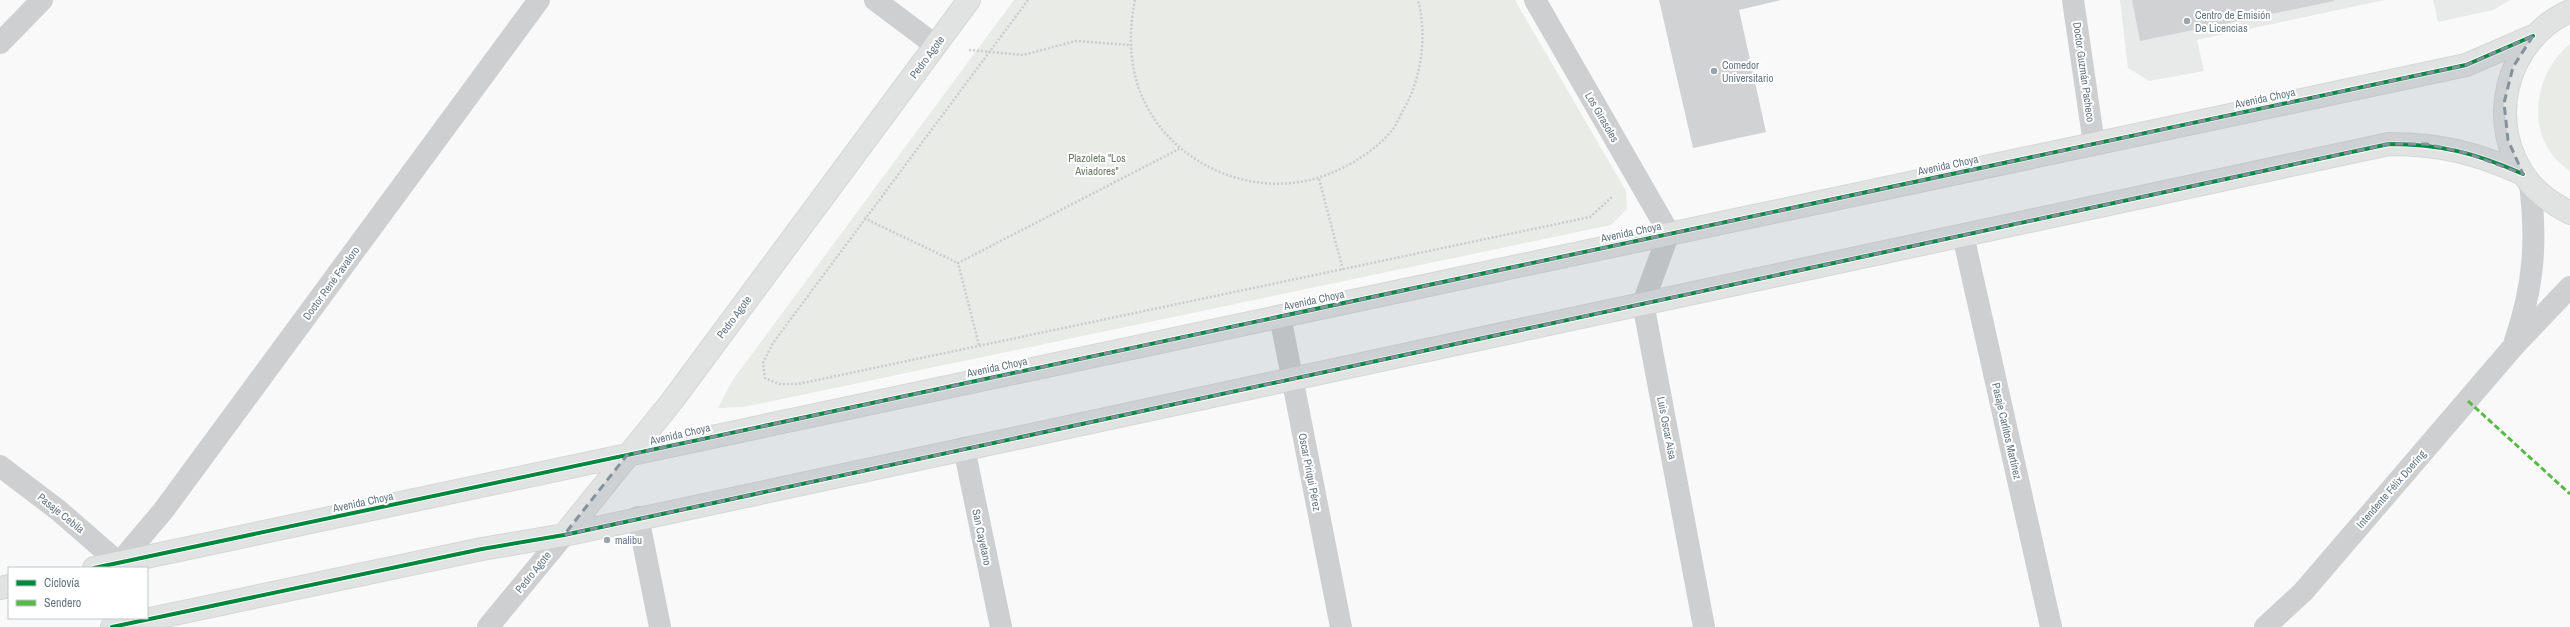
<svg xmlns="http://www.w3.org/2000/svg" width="2570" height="627" font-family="'Archivo Narrow',sans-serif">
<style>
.built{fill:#e8e9e9}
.green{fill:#e8ebe6}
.building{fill:#d0d2d3}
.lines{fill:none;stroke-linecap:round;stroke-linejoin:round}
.secondary-casing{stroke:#d5d6d7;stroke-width:24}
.path{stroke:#cbcccd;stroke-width:2.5;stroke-dasharray:2 2;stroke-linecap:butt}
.minor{stroke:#cecfd0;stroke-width:22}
.tertiary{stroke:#cecfd0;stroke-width:22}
.secondary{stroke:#e1e2e2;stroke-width:22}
.quiet{stroke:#58b947;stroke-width:3;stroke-dasharray:6 3;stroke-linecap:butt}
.cycleway-casing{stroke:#fff;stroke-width:6}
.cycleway{stroke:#00873e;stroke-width:4}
.marked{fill:#84929c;fill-opacity:0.2;stroke:#84929c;stroke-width:3;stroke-dasharray:8 5;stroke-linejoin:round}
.poi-dot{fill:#99a4ac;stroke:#fff;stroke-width:1.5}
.labels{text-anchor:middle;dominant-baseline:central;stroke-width:4;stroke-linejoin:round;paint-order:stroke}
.poi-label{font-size:11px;fill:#657683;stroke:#fff;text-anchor:start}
.street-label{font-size:11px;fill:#657683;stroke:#fff}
.park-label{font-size:11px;fill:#687a64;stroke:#fff}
</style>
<rect width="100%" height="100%" fill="#f9f9f9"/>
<path class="built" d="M2120 0H2385L2197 40 2204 71 2149 81 2128 68Z
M2433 0H2510L2493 10 2438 22Z"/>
<path class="green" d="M1014 0H1515L1626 191 1627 209 1611 225 744 407 718 408 732 381Z
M2570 44V171C2524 142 2531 75 2570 44Z"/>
<path class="building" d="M1659 0H1781L1739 10 1766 132 1693 148Z
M2132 0H2334V1L2140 41Z"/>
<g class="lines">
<g class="secondary-casing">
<path id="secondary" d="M2570 11C2505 40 2484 125 2529 182 2540 196 2555 205 2570 213
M564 535 672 401 969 0
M94 568 2466 65 2533 36
M0 588 9 586
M112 627 482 549 564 535 2389 144C2440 144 2476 153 2523 174"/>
</g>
<path class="path" d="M1028 0 773 343 763 363 765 378 779 384H798L1590 217 1611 198V195
M1135 0C1129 29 1129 61 1139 89 1168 168 1263 206 1338 170 1358 161 1379 147 1393 129 1398 122 1401 113 1406 105 1422 75 1427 34 1418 0
M969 50 1023 55 1076 41 1130 45
M1319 179 1343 270
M864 218 958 263
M979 345 958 263 1179 149"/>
<path class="minor" d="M875 0 935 45
M1535 0 1669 233 1643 303 1704 627
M2073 0 2094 144
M0 43 42 0
M1963 235 2051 627
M1280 316 1341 627
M2515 341C2534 285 2537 242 2530 184
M964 448 1001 627
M0 466 58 510 119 563 163 511 539 0
M638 517 660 627
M2265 627 2303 592 2513 347 2570 287"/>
<path class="tertiary" d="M488 627 564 535"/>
<use href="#secondary" class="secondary"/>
<path class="quiet" d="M2468 401 2570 494"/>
<g class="cycleway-casing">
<path id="cycleway" d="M94 568 2466 65 2533 36
M112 627 482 549 564 535 2389 144C2440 144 2476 153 2523 174"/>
</g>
<use href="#cycleway" class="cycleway"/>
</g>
<path class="marked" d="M2533 36 2513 67 2504 103 2508 140 2523 174 2466 153 2426 144H2389L564 535 627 455 2466 65Z"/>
<g class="poi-dot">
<circle cx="2187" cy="21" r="4"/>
<circle cx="1714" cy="71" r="4"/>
<circle cx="607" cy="540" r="4"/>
</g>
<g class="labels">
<g class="poi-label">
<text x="2195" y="15">Centro de Emisión<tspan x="2195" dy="13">De Licencias</tspan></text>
<text x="1722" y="65">Comedor<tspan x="1722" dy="13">Universitario</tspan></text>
<text x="615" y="540">malibu</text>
</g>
<g class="street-label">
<text transform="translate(927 57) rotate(-53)">Pedro Agote</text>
<text transform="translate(2084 72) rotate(82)">Doctor Guzmán Pacheco</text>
<text transform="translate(2265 98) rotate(-12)">Avenida Choya</text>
<text transform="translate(1602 117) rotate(60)">Los Girasoles</text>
<text transform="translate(1948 165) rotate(-12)">Avenida Choya</text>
<text transform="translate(1631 232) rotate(-12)">Avenida Choya</text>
<text transform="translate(331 283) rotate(-54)">Doctor René Favaloro</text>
<text transform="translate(1314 300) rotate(-12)">Avenida Choya</text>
<text transform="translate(734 317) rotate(-53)">Pedro Agote</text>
<text transform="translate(997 367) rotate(-12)">Avenida Choya</text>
<text transform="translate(1667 428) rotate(79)">Luis Oscar Aisa</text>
<text transform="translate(2007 431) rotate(77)">Pasaje Carlitos Martínez</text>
<text transform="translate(680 434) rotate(-13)">Avenida Choya</text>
<text transform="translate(1310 472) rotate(79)">Oscar Piriqui Pérez</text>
<text transform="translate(2391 489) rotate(-49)">Intendente Félix Doering</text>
<text transform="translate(363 502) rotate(-12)">Avenida Choya</text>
<text transform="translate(61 513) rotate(39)">Pasaje Cebila</text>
<text transform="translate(982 537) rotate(78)">San Cayetano</text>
<text transform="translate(533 572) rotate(-51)">Pedro Agote</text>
</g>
<g class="park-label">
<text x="1097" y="158">Plazoleta "Los<tspan x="1097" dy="13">Aviadores"</tspan></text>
</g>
</g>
<rect x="8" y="567" width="140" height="52" fill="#ffffff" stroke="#c1c8cd"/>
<rect x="16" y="580" width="20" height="6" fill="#00873e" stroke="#c1c8cd"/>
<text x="44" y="587" font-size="12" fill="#657683">Ciclovía</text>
<rect x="16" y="600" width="20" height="6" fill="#58b947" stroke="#c1c8cd"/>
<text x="44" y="607" font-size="12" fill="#657683">Sendero</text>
</svg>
